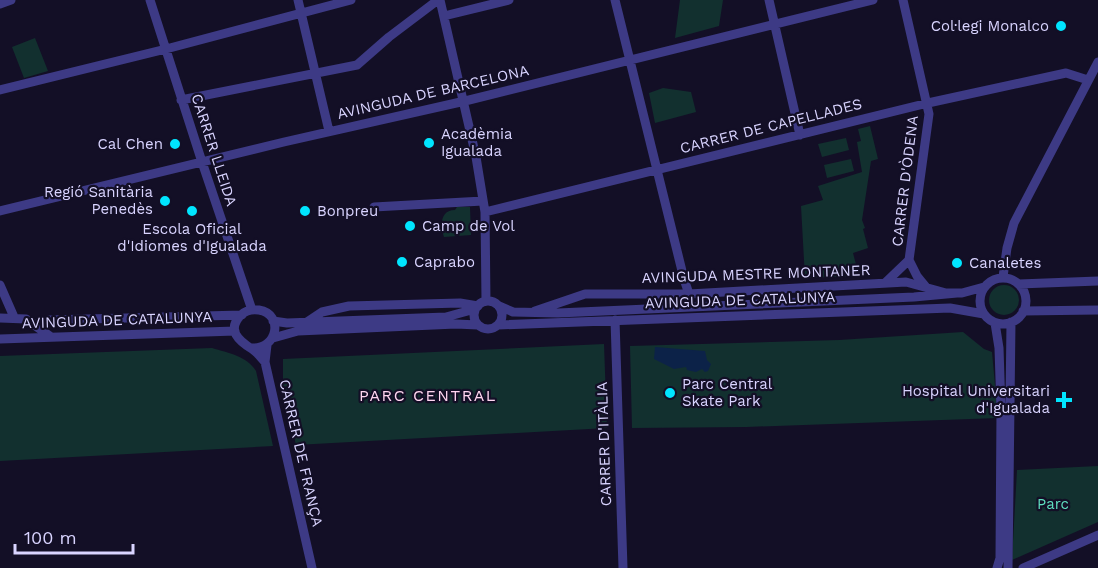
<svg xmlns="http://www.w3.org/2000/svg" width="1098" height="568" font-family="'Work Sans',sans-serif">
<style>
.green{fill:#12302f}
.water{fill:#0c2248}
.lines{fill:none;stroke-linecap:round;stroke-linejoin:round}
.minor{stroke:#3d3a85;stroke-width:9}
.poi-dot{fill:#00e5ff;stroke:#130f26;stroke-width:2}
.labels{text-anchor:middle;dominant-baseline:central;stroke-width:4.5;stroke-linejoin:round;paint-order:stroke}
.poi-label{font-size:15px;fill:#d9d4ff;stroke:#130f26;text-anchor:start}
.street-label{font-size:15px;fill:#d9d4ff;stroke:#130f26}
.park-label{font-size:15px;fill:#5fe0c0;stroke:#130f26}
.neighbourhood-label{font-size:16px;letter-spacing:1.5px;fill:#ffd6f0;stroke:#130f26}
</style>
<rect width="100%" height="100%" fill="#130f26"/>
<path class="green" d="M680 0H723L719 26 675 38Z
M35 38 48 71 24 78 12 47Z
M663 88 691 92 696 112 655 123 649 93Z
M870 126 878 159 871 161 862 220 865 228 863 229 868 248 853 253 859 276 805 278 801 206 823 200 818 186 862 172 857 142 861 141 858 129Z
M846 138 849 150 822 157 818 144Z
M851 159 854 171 827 178 824 165Z
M457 207H470L471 235 444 237C440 226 440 210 455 210Z
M989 300a15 15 0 1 1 30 0a15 15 0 1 1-30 0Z
M963 332 984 349 992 352 998 418 746 427 632 428 630 346 839 340Z
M604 344 607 428 296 445 283 390V359Z
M212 348C228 353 247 356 256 371L273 446 0 461V356Z
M1098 466V522L1012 560 1017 470Z"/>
<path class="water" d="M655 347 705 351 707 360 711 364 708 371 705 372 702 369 696 372 687 370 686 367 674 369 654 359Z"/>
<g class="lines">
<path class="minor" d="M150 0 202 162 252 310
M298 0 329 131
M440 0 476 157 485 212 486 301
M615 0 684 279 689 294
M769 0 800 135
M0 4 11 0
M444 16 509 0
M0 90 166 49 351 0
M181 100 357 65 389 37 438 0
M374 207 483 201
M0 211 284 142 465 101 873 0
M485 212 928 103 1066 73 1088 80
M909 260 917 276 926 287
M1003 277 1007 248 1014 223 1098 62
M980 301a23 23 0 1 1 46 0a23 23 0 1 1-46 0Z
M885 283 909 260 929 114 903 0
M1019 284 1098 281
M0 285 14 317
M474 315a14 14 0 1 1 28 0a14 14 0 1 1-28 0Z
M499 306 513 312 558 313 914 297 957 293
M535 311 585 294H689L906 282 946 293H962L984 287
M1023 311 1098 310
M0 318 26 319 51 337
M615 320 623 568
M273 321 287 323 446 317 475 309
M307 322 322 312 349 306 460 303 478 306
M995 323 999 348 1001 410 1000 558 997 568
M33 325 49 320 242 315
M498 325 950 308 984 314
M273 338 298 331 456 324 478 325
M0 339 235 331
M267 345 265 362 312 568
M251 348C278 350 284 314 259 310 252 309 246 310 241 315 226 330 239 341 252 349 257 352 261 358 265 362
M1008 568 1011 322
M1023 568 1098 535"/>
</g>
<g class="poi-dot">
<circle cx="1061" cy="26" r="6"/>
<circle cx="429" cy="143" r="6"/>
<circle cx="175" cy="144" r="6"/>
<circle cx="165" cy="201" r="6"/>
<circle cx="192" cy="211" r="6"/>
<circle cx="305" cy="211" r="6"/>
<circle cx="410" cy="226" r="6"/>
<circle cx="402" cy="262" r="6"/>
<circle cx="957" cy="263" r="6"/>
<circle cx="670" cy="393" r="6"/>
<path d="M1061 391h6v6h6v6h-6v6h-6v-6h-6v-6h6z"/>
</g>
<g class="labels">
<g class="poi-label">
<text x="1049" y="26" text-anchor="end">Col·legi Monalco</text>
<text x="441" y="134">Acadèmia<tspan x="441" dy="17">Igualada</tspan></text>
<text x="163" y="144" text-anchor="end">Cal Chen</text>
<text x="153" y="192" text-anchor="end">Regió Sanitària<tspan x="153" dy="17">Penedès</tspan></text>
<text x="317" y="211">Bonpreu</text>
<text x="422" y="226">Camp de Vol</text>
<text x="192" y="229" text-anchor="middle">Escola Oficial<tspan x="192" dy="17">d'Idiomes d'Igualada</tspan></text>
<text x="414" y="262">Caprabo</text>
<text x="969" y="263">Canaletes</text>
<text x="682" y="384">Parc Central<tspan x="682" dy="17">Skate Park</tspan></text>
<text x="1050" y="391" text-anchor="end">Hospital Universitari<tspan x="1050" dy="17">d'Igualada</tspan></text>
</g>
<g class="street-label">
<text transform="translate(433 92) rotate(-13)">AVINGUDA DE BARCELONA</text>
<text transform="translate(771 126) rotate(-14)">CARRER DE CAPELLADES</text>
<text transform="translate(214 150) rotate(72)">CARRER LLEIDA</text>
<text transform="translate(905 181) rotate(-83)">CARRER D'ÒDENA</text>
<text transform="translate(756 274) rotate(-2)">AVINGUDA MESTRE MONTANER</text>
<text transform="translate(740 300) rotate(-2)">AVINGUDA DE CATALUNYA</text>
<text transform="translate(117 320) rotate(-2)">AVINGUDA DE CATALUNYA</text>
<text transform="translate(604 444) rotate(-92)">CARRER D'ITÀLIA</text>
<text transform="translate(301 453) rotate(77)">CARRER DE FRANÇA</text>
</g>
<g class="park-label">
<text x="1053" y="504">Parc</text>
</g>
<g class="neighbourhood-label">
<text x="428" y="395">PARC CENTRAL</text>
</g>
</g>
<path d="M15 544v9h118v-9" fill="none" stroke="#d9d4ff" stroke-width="3"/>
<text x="24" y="544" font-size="18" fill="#d9d4ff" stroke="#130f26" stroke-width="4.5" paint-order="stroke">100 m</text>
</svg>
